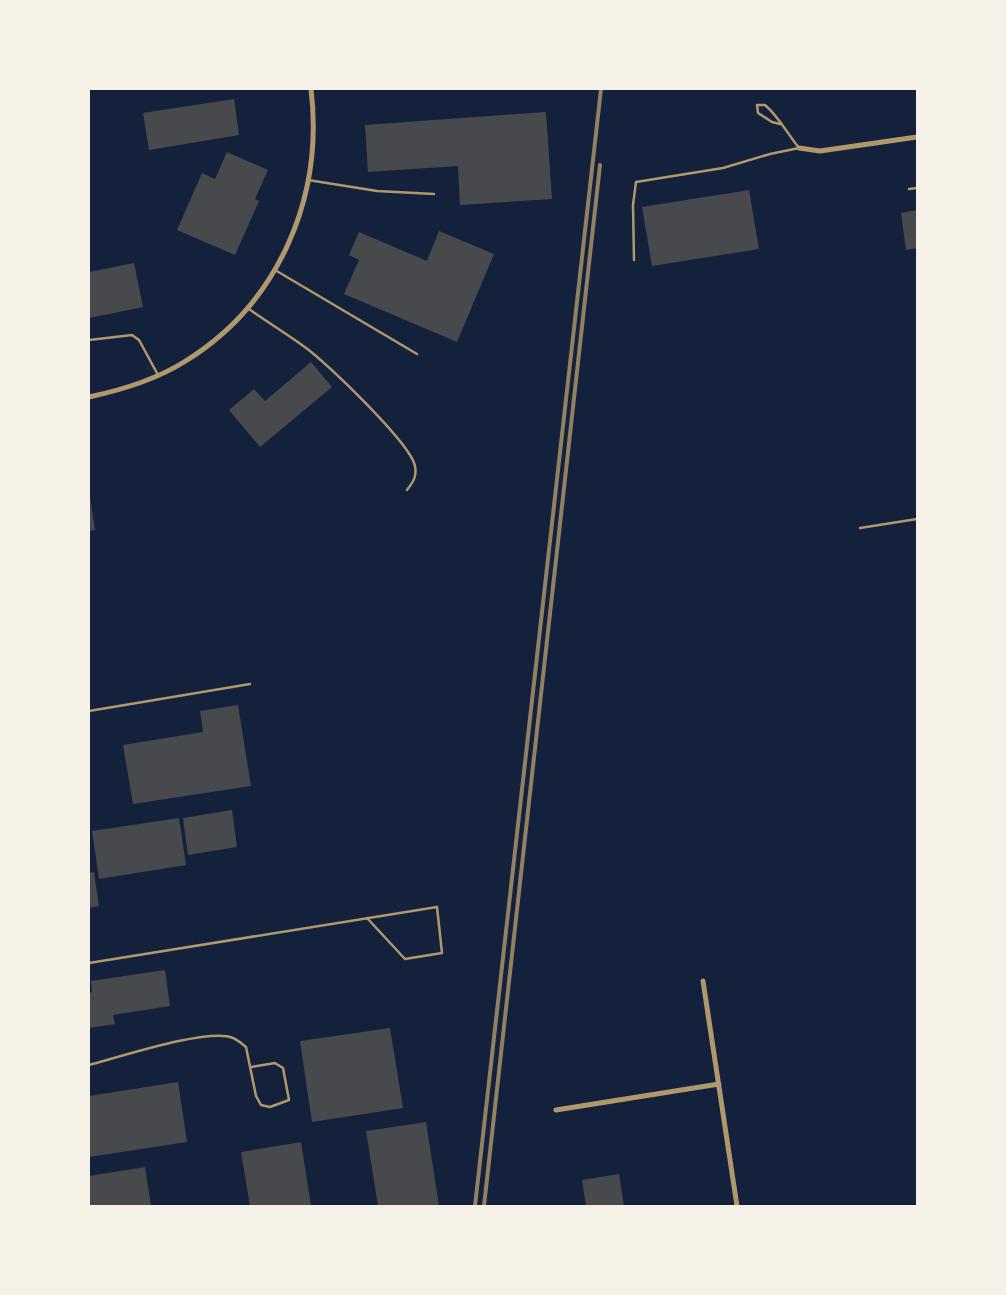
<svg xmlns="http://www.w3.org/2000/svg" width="1006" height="1295" font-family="Mulish,sans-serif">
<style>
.building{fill:#48494c}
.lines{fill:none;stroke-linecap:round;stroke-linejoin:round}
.service{stroke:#b1986c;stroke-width:2.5}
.minor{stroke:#b1986c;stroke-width:5}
.rail{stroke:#918062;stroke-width:4}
</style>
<rect width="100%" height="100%" fill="#14213d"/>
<path class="building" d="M234 99 239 135 149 150 143 113Z
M546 112 552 199 460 205 458 166 368 172 365 125Z
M227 152 268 170 255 199 259 201 235 255 177 230 202 173 215 179Z
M749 190 759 249 652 266 642 207Z
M917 210V248L906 250 901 213Z
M439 231 494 254 457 342 344 294 359 260 349 255 359 232 427 261Z
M134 263 143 307 89 318V272Z
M311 362 332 387 260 447 229 410 254 389 265 401Z
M90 496 95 530 89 531V497Z
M238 705 251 786 133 804 123 745 203 732 200 711Z
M232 810 237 847 188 855 183 818Z
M179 818 186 865 99 879 92 831Z
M94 872 99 906 89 908V873Z
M165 970 170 1006 113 1015 115 1024 89 1028V993L92 992 91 981Z
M390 1028 403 1108 312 1122 300 1041Z
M178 1082 187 1142 89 1157V1096Z
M426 1122 439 1206H378L366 1131Z
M301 1142 311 1206H250L241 1152Z
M145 1167 151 1206H89V1176Z
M619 1174 624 1206H586L582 1180Z"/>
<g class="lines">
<path class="service" d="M308 180 377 191 434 194
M909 189 917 188
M634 260 633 205 636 182 723 168 770 154 799 148C787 133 779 117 765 105H757L758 113 772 122 780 124
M275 270 417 354
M249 309C267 322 287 334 306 348 327 363 411 444 415 466 417 477 413 482 407 490
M89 340 132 335 139 340 158 375
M860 528 917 519
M89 711 250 684
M89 963 437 907 442 953 405 959 367 918
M89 1065C117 1058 209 1027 233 1038 238 1040 242 1044 246 1047L256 1096 261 1105 270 1107 289 1100 283 1068 275 1063 251 1067"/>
<path class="minor" d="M799 148 820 151 917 137
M89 397C122 390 155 380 184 362 279 304 324 197 311 89
M703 981 737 1206
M556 1110 719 1084"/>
<path class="rail" d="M475 1206 601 89
M484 1206 600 165"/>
</g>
<rect width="1006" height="1295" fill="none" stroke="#f6f1e7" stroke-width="180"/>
</svg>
